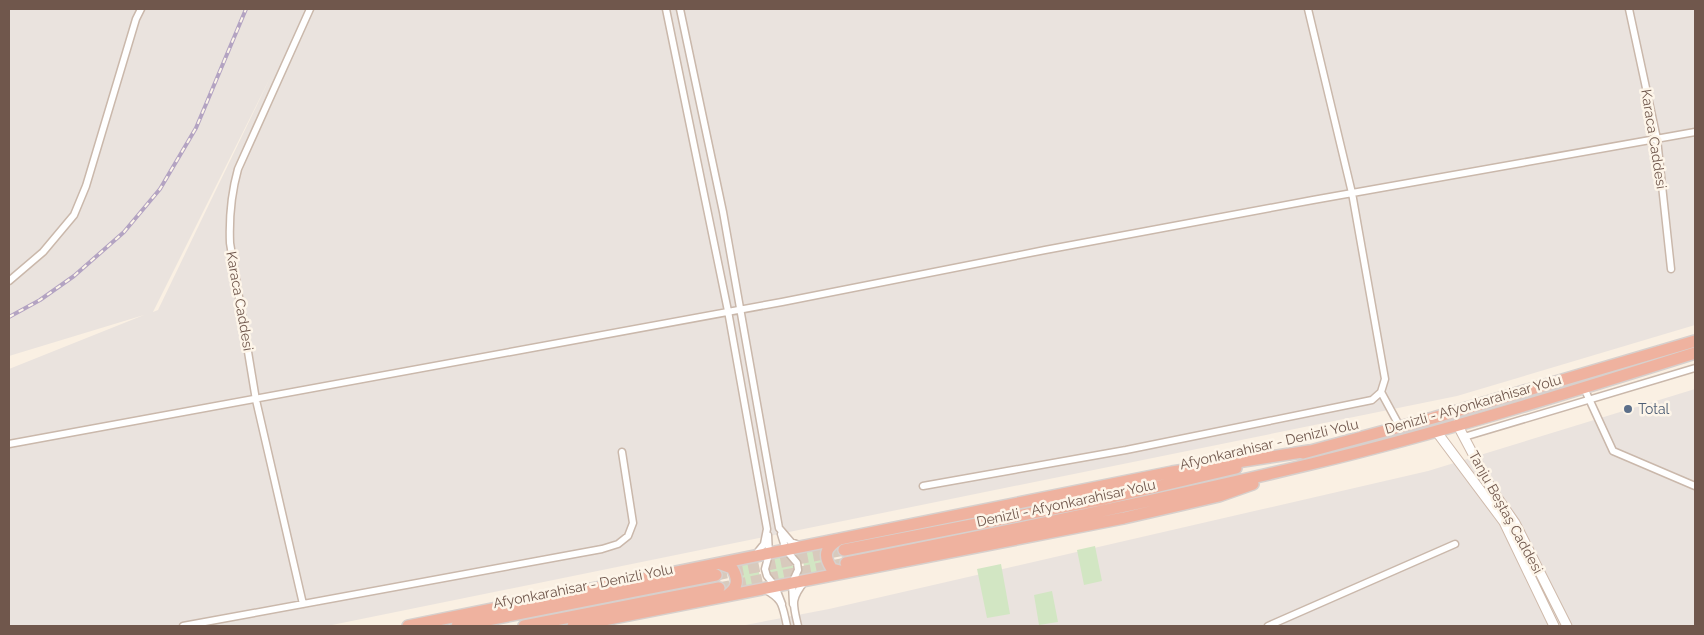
<svg xmlns="http://www.w3.org/2000/svg" width="1704" height="635" font-family="Raleway,sans-serif">
<style>
.industrial{fill:#eae3de;fill-rule:evenodd}
.green{fill:#d2e6c3}
.lines{fill:none;stroke-linecap:round;stroke-linejoin:round}
.highway-tunnel{stroke:#d8cabd;stroke-width:11;stroke-dasharray:11 5.5;stroke-linecap:butt}
.street-casing{stroke:#cab8ab;stroke-width:9}
.secondary-casing{stroke:#cfbaab;stroke-width:11}
.highway-casing{stroke:#d7d0cd;stroke-width:14}
.street{stroke:#fff;stroke-width:6}
.secondary{stroke:#fff;stroke-width:9}
.highway{stroke:#efb29f;stroke-width:11}
.rail-casing{stroke:#b3a3c2;stroke-width:4}
.rail{stroke:#fdf5e9;stroke-width:2;stroke-dasharray:5.5;stroke-linecap:butt}
.service-dot{fill:#5c6f8a;stroke:#fdf5e9;stroke-width:2}
.labels{text-anchor:middle;dominant-baseline:central;stroke-width:5;stroke-linejoin:round;paint-order:stroke}
.street-label{font-size:14px;fill:#70574c;stroke:#fdf5e9}
.service-label{font-size:14px;fill:#4e5e75;stroke:#fdf5e9;text-anchor:start}
</style>
<rect width="100%" height="100%" fill="#faf0e3"/>
<path class="industrial" d="M9 9H1695V325L1457 396 327 626H9V369L144 315 9 356ZM270 78 158 310 153 312Z
M1695 389V626H740L829 609 1428 471Z"/>
<path class="green" d="M825 546 830 572 806 576 801 551Z
M1095 546 1102 581 1084 585 1077 550Z
M769 568a12 12 0 1 1 24 0a12 12 0 1 1-24 0Z
M756 560 762 585 740 589 734 564Z
M1001 564 1010 614 987 618 977 569Z
M1052 591 1058 622 1039 625 1034 595Z"/>
<g class="lines">
<path class="highway-tunnel" d="M716 575 844 550
M719 588 846 563"/>
<g class="street-casing">
<path id="street" d="M666 9 728 311 767 529 764 544 756 554
M680 9 723 212 779 528 791 542 799 545
M1629 9 1657 139 1671 269
M9 281 43 252 74 215 86 186 136 19 141 9
M1584 388 1613 451 1695 486
M1381 392 1400 427
M1464 437 1695 368
M9 444 782 302 1045 250 1313 200 1695 132
M923 486 1126 450 1372 400 1381 392 1385 379 1352 193 1308 9
M781 534 786 550 797 563 798 570 792 583 793 604
M768 535 769 554 765 569 767 576 775 586 782 604
M764 589C784 600 782 605 787 626
M303 604 256 400 230 243C229 217 231 194 238 169L310 9
M183 626 602 549 618 544 628 536 633 523 622 452
M798 626C793 604 790 600 805 581
M1268 626 1455 544"/>
</g>
<g class="secondary-casing">
<path id="secondary" d="M1457 424 1492 490 1515 523 1567 626
M1436 431 1504 522 1554 626"/>
</g>
<g class="highway-casing">
<path id="highway" d="M1303 453 1433 418 1695 341
M838 540C825 548 823 556 832 569L844 572
M844 550 1104 499 1236 468
M846 563C1002 532 1157 501 1311 464 1440 433 1568 393 1695 353
M721 564 732 568C739 580 738 588 726 596
M408 626 1172 472 1309 451
M457 626 716 575
M524 626 719 588
M573 626 1124 518 1219 496 1253 484"/>
</g>
<use href="#street" class="street"/>
<use href="#secondary" class="secondary"/>
<use href="#highway" class="highway"/>
<g class="rail-casing">
<path id="rail" d="M9 317 40 300 74 276 124 232 160 189 196 128 246 9"/>
</g>
<use href="#rail" class="rail"/>
</g>
<circle class="service-dot" cx="1628" cy="409" r="5"/>
<g class="labels">
<g class="street-label">
<text transform="translate(1654 139) rotate(81)">Karaca Caddesi</text>
<text transform="translate(240 301) rotate(80)">Karaca Caddesi</text>
<text transform="translate(1473 404) rotate(-16)">Denizli - Afyonkarahisar Yolu</text>
<text transform="translate(1269 444) rotate(-13)">Afyonkarahisar - Denizli Yolu</text>
<text transform="translate(1066 503) rotate(-12)">Denizli - Afyonkarahisar Yolu</text>
<text transform="translate(1506 512) rotate(61)">Tanju Beştaş Caddesi</text>
<text transform="translate(583 586) rotate(-11)">Afyonkarahisar - Denizli Yolu</text>
</g>
<g class="service-label">
<text x="1638" y="409">Total</text>
</g>
</g>
<rect width="1704" height="635" fill="none" stroke="#70574c" stroke-width="20"/>
</svg>
